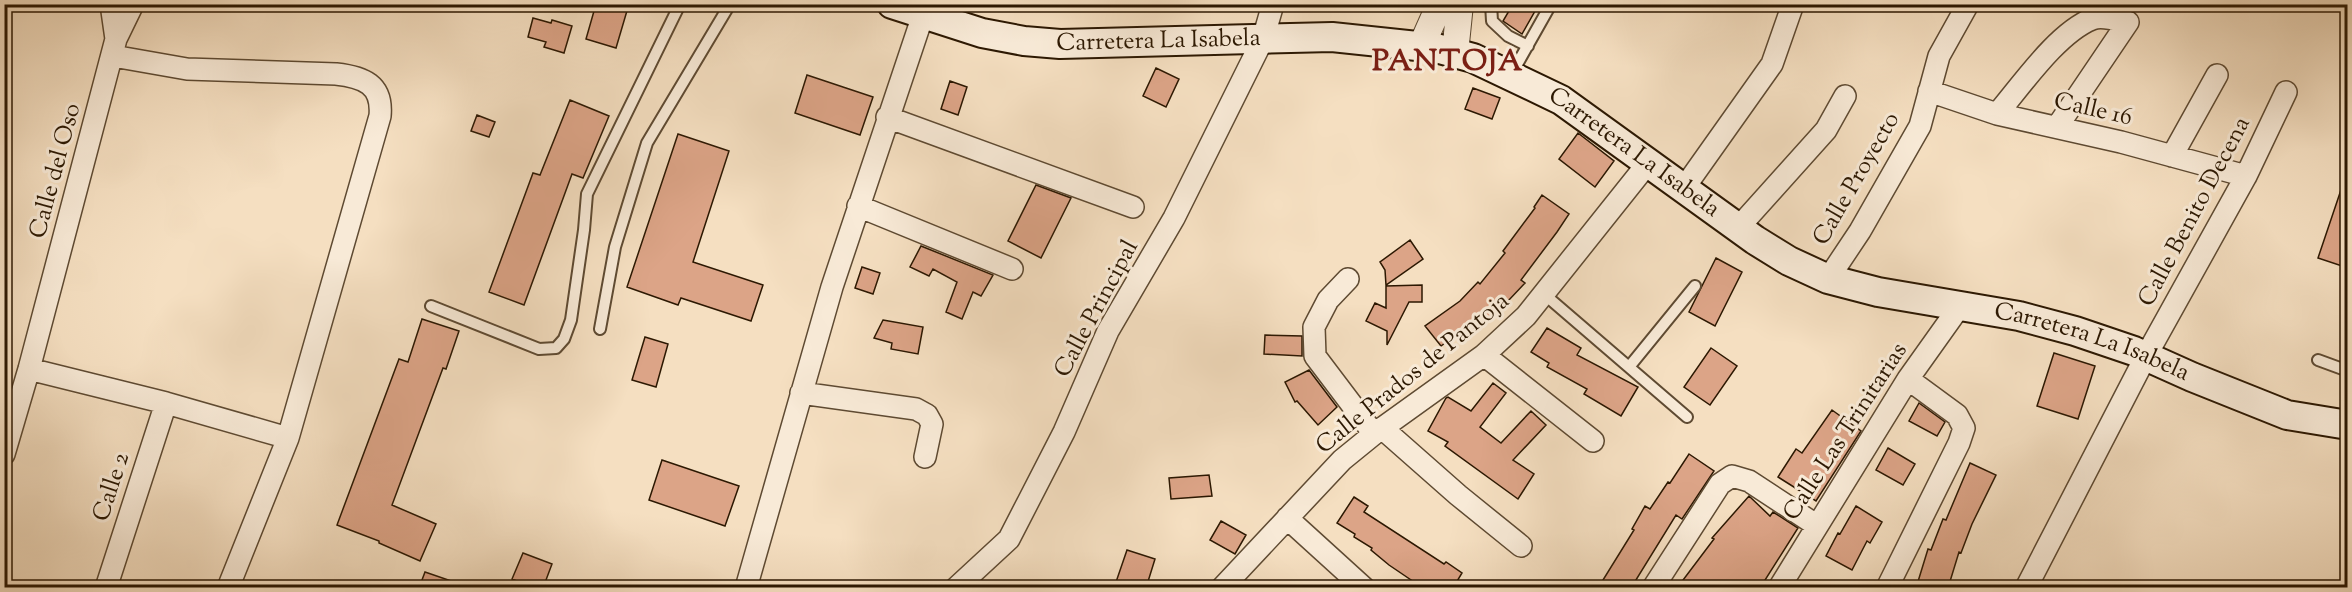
<svg xmlns="http://www.w3.org/2000/svg" width="2352" height="592" font-family="'Sorts Mill Goudy',serif">
<style>
.building{fill:#dca487;stroke:#2c1802;stroke-width:1.5}
.lines{fill:none;stroke-linecap:round;stroke-linejoin:round}
.service-casing{stroke:#5e4a32;stroke-width:14}
.minor-casing{stroke:#5e4a32;stroke-width:24}
.tertiary-casing{stroke:#5e4a32;stroke-width:28}
.secondary-casing{stroke:#2c1802;stroke-width:32}
.service{stroke:#f8ead7;stroke-width:10}
.minor{stroke:#f8ead7;stroke-width:21}
.tertiary{stroke:#f8ead7;stroke-width:26}
.secondary{stroke:#f8ead7;stroke-width:28}
.labels{text-anchor:middle;dominant-baseline:central;stroke-width:6;stroke-linejoin:round;paint-order:stroke}
.street-label{font-size:24px;fill:#2c1802;stroke:#f8ead7}
.district-label{font-size:30px;font-weight:bold;letter-spacing:1.5px;fill:#7a1f14;stroke:#f8ead7}
</style>
<rect width="100%" height="100%" fill="#f5dfc1"/>
<filter id="stains"><feTurbulence type="fractalNoise" baseFrequency=".00333" numOctaves="4"/><feColorMatrix values="0 0 0 0 .2 0 0 0 0 .09 0 0 0 0 .02 0 0 0 .5 -.17"/></filter>
<radialGradient id="worn" r=".72"><stop offset=".6" stop-color="#630" stop-opacity="0"/><stop offset="1" stop-color="#630" stop-opacity=".3"/></radialGradient>
<path class="building" d="M596 4H629L616 48 586 39Z
M1513 4H1539L1522 34 1503 21Z
M533 18 551 23 552 20 572 26 564 53 544 47 546 42 528 37Z
M1156 68 1179 79 1166 107 1143 96Z
M807 75 873 97 860 135 795 113Z
M950 81 967 87 958 115 941 109Z
M1473 88 1500 98 1492 119 1465 109Z
M570 100 609 116 583 178 572 174 524 305 489 292 533 173 540 175Z
M477 115 495 122 489 137 471 131Z
M1578 133 1614 161 1595 187 1559 159Z
M678 134 729 151 693 262 763 285 751 321 681 298 678 305 627 287Z
M2345 178 2348 179V268L2318 258Z
M1036 185 1071 198 1041 258 1008 241Z
M1542 195 1569 214 1557 232 1521 280 1525 283 1492 318 1467 334 1464 329 1441 346 1425 326 1460 301 1478 282 1480 284 1505 253 1503 251 1535 208 1534 207Z
M1410 240 1423 259 1386 285 1385 270 1380 262Z
M921 246 993 275 981 296 973 292 962 319 946 312 957 282 933 269 929 276 910 267Z
M1716 258 1742 272 1715 326 1689 312Z
M862 267 880 273 873 294 855 288Z
M1422 285V302H1409L1387 345V331L1366 321 1375 303 1386 308V286Z
M422 319 459 331 446 369 443 368 392 505 436 524 420 561 379 543V541L337 525 399 359 408 362Z
M883 320 923 327 918 354 891 349 892 343 874 338Z
M1547 328 1581 348 1577 355 1638 387 1621 416 1584 394 1587 389 1547 367 1549 363 1531 352Z
M1265 335 1302 336V356L1264 354Z
M645 337 668 344 656 387 632 380Z
M1711 348 1737 366 1710 405 1684 387Z
M2054 353 2095 366 2078 419 2037 406Z
M1309 370 1337 407 1318 425 1297 401 1295 402 1285 382Z
M1493 383 1506 393 1480 427 1501 443 1531 411 1546 425 1513 460 1534 474 1518 499 1445 446 1448 442 1428 431 1446 398 1448 397 1471 411Z
M1919 403 1945 422 1937 436 1909 421Z
M1832 410 1861 431 1816 501 1778 477 1796 449 1802 453Z
M1888 448 1915 464 1903 485 1876 470Z
M1689 454 1714 471 1682 519 1676 515 1631 588H1598L1634 530 1632 529 1645 506 1650 509 1668 482 1670 483Z
M662 460 739 486 725 526 649 500Z
M1970 463 1996 475 1972 524 1961 553 1959 552 1948 588H1916L1928 549 1931 550 1943 519 1946 520Z
M1209 475 1212 496 1171 499 1169 478Z
M1749 496 1770 516 1773 512 1798 528 1760 588H1677L1714 539 1712 538Z
M1354 497 1368 506 1364 512 1444 564 1446 562 1462 573 1453 588H1423L1389 565 1371 550 1372 548 1354 537 1355 534 1337 523Z
M1856 506 1882 522 1870 543 1867 541 1852 570 1826 556 1838 533 1840 534Z
M1221 521 1246 535 1235 554 1210 540Z
M1127 550 1155 559 1146 588H1131L1116 582Z
M523 553 552 564 543 588H534L512 579Z
M425 572 463 585V588H419Z"/>
<g class="lines">
<g class="service-casing">
<path id="service" d="M1491 4 1492 21 1508 36 1528 46
M1511 75 1551 4
M1544 294 1687 417
M431 306 539 349 556 348 564 339 571 320 584 230 587 194 680 4
M600 329 615 247 647 143 730 4
M2318 360 2348 371
M1629 367 1695 286"/>
</g>
<g class="minor-casing">
<path id="minor" d="M111 4 116 39
M113 56 187 69 336 74C363 77 383 84 380 116L288 438 228 588
M1929 91 1997 114 2121 142 2246 176
M1997 114C2021 86 2057 33 2092 19 2102 15 2117 20 2128 22L2057 127
M887 117 1133 207
M2172 156 2217 75
M1684 188 1772 64 1793 4
M858 206 1012 269
M1738 228 1826 130 1845 96
M1348 279 1328 300 1314 327 1315 356 1374 434
M1828 279 1860 231 1920 126 1939 56 1968 4
M1484 355 1593 441
M29 369 166 403 288 438
M801 393 916 409 927 415 932 424 925 457
M1382 428 1458 495 1521 546
M4 454 29 369 116 39 133 4
M1287 518 1364 588
M106 588 166 403
M746 588 832 287 923 15
M956 588 1009 539 1064 432 1108 331 1174 218 1263 39 1273 4
M1222 588 1342 460 1374 434 1484 355 1526 316 1648 163
M1653 588 1720 484 1732 476 1749 481 1816 525
M1779 588 1908 379 1960 306
M1887 588 1959 443 1964 428 1957 415 1908 379
M2026 588 2146 356 2246 176 2286 92"/>
</g>
<g class="tertiary-casing">
<path id="tertiary" d="M1421 47 1440 4
M1455 53 1460 4"/>
</g>
<g class="secondary-casing">
<g id="secondary">
<path id="s1" d="M892 4 982 33 1024 41 1060 44 1332 37 1436 48 1473 58 1561 100 1755 240 1789 261 1828 279 1878 292 2019 316 2075 331 2134 351 2192 377 2287 415 2348 425"/>
</g>
</g>
<use href="#service" class="service"/>
<use href="#minor" class="minor"/>
<use href="#tertiary" class="tertiary"/>
<use href="#secondary" class="secondary"/>
</g>
<g class="labels">
<g class="street-label">
<text stroke="none"><textPath href="#s1" startOffset="272">Carretera La Isabela</textPath></text>
<text transform="translate(2093 110) rotate(13)">Calle 16</text>
<text stroke="none"><textPath href="#s1" startOffset="776">Carretera La Isabela</textPath></text>
<text transform="translate(56 171) rotate(-75)">Calle del Oso</text>
<text transform="translate(1857 179) rotate(-60)">Calle Proyecto</text>
<text transform="translate(2195 212) rotate(-62)">Calle Benito Decena</text>
<text transform="translate(1097 309) rotate(-62)">Calle Principal</text>
<text stroke="none"><textPath href="#s1" startOffset="1280">Carretera La Isabela</textPath></text>
<text transform="translate(1413 374) rotate(-39)">Calle Prados de Pantoja</text>
<text transform="translate(1846 432) rotate(-57)">Calle Las Trinitarias</text>
<text transform="translate(112 487) rotate(-72)">Calle 2</text>
</g>
<g class="district-label">
<text x="1448" y="62">PANTOJA</text>
</g>
</g>
<rect width="2352" height="592" fill="none" stroke="#f5dfc1" stroke-width="24"/>
<rect x="6" y="6" width="2340" height="580" fill="none" stroke="#2c1802" stroke-width="3"/>
<rect x="12" y="12" width="2328" height="568" fill="none" stroke="#2c1802" stroke-width="1.5"/>
<rect width="100%" height="100%" filter="url(#stains)"/>
<rect width="100%" height="100%" fill="url(#worn)"/>
</svg>
